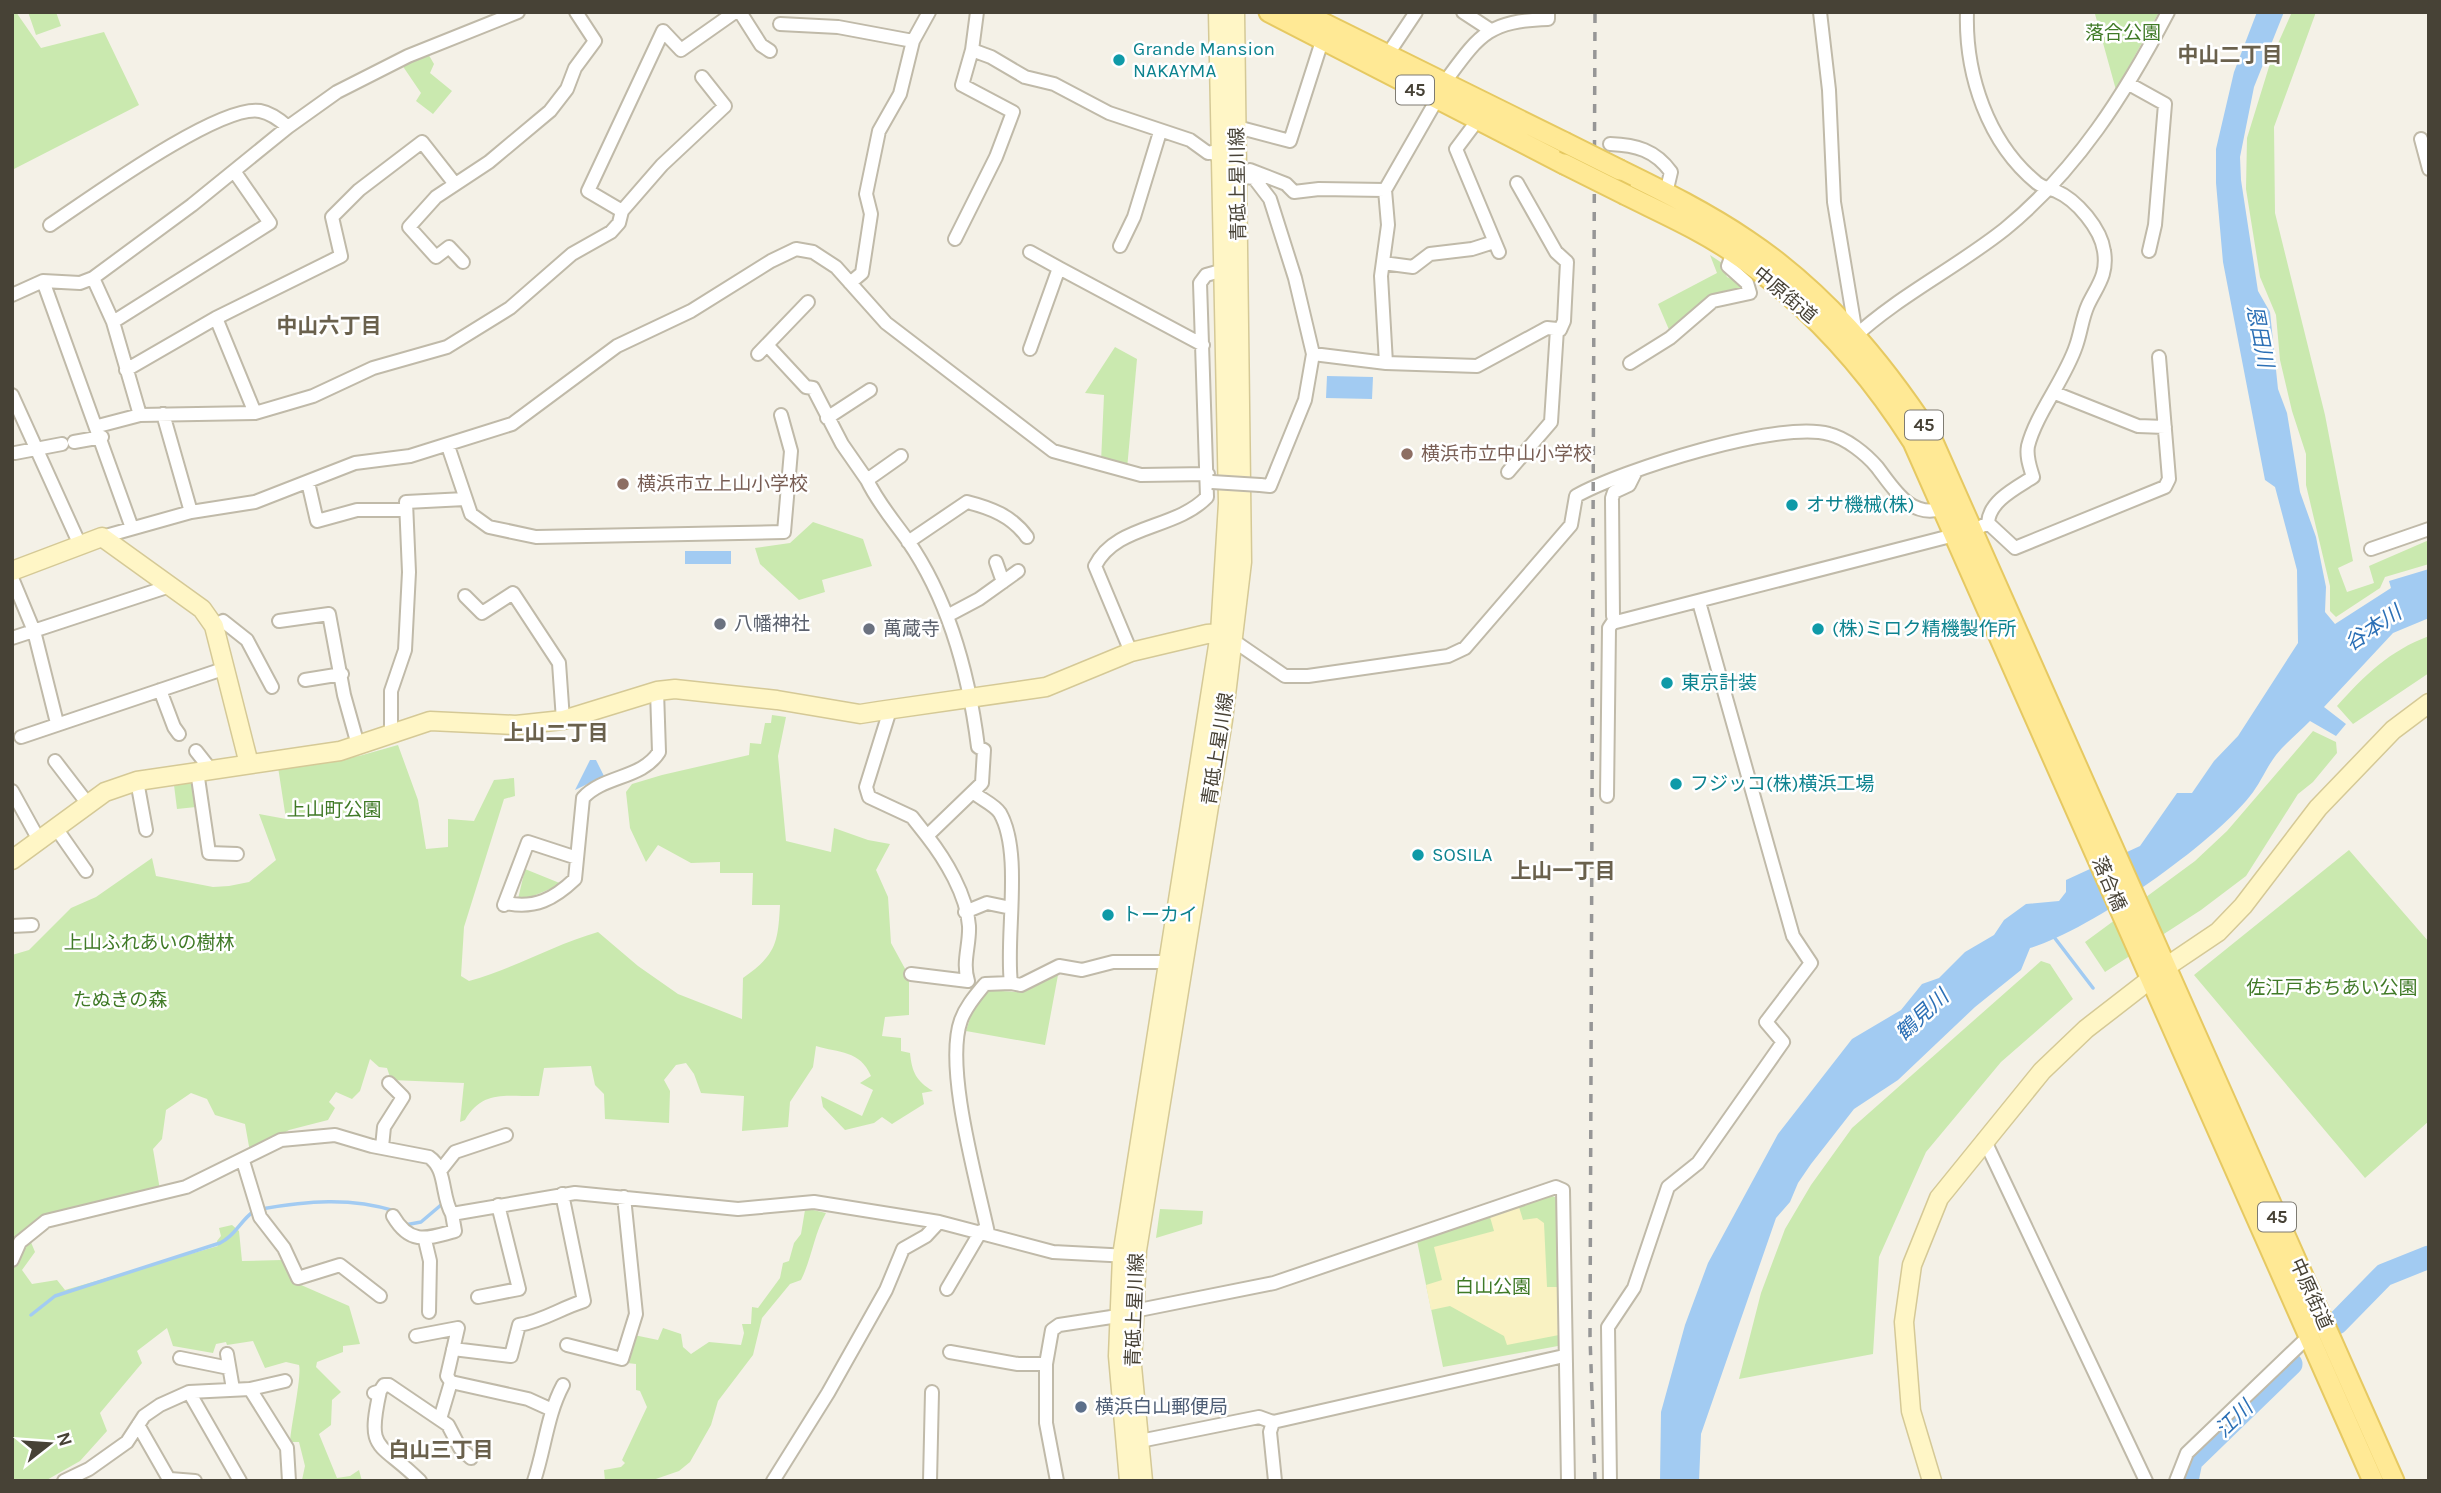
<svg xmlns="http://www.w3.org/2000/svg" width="2441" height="1493" font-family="Karla,'Noto Sans JP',sans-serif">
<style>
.green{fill:#cae9af}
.sand{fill:#f9f2c2}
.water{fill:#a2cbf2}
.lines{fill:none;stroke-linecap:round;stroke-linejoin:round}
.stream{stroke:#a2cbf2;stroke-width:3.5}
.river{stroke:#a2cbf2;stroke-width:23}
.street-casing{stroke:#c0baa9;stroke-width:16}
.secondary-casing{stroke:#d5c996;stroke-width:21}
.primary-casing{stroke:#e6c962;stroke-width:23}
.street{stroke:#fff;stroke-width:12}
.secondary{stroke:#fff6c6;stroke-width:18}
.primary{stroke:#ffe995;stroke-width:19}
.rail{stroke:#969696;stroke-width:3.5;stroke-dasharray:9 9;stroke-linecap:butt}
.street-bridge-casing{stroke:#c0baa9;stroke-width:16;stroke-linecap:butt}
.primary-bridge-casing{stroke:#e6c962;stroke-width:23;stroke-linecap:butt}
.street-bridge{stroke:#fff;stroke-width:12}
.primary-bridge{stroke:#ffe995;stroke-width:19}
.culture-dot{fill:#0f9aa8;stroke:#fff;stroke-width:2.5}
.education-dot{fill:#8d6e63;stroke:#fff;stroke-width:2.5}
.worship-dot{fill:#6b7280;stroke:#fff;stroke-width:2.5}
.service-dot{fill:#5c6f8a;stroke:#fff;stroke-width:2.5}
.labels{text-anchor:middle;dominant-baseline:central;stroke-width:5;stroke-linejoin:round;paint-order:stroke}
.shield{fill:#fff;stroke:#7e7b72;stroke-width:2}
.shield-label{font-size:18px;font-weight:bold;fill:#474236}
.park-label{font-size:19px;fill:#407a27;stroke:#fff}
.culture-label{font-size:19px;fill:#0d838f;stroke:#fff;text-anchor:start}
.street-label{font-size:19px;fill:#474236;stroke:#fff}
.education-label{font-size:19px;fill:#785e54;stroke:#fff;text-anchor:start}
.worship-label{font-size:19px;fill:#5b616d;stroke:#fff;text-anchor:start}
.service-label{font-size:19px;fill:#4e5e75;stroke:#fff;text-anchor:start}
.neighbourhood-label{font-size:21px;font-weight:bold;fill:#6a614d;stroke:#fff}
.water-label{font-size:21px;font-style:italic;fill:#2c70b6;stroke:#fff}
</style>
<rect width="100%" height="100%" fill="#f4f1e7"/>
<path class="green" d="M12 12H16L41 48 104 32 139 105 12 170Z
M28 12H56L61 26 36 35Z
M2159 12 2116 90 2095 14Z
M2292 12H2316L2274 127 2275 213 2325 415 2353 561 2338 568 2347 592 2374 583 2369 566 2429 540V564L2385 577 2380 588 2336 617 2330 611V586L2306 485V454L2292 411 2280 360 2276 315 2260 277 2246 189 2247 138 2272 57Z
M427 52 434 64 430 73 452 91 433 114 416 101 421 93 402 65Z
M1710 255 1722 263 1727 277 1743 284 1745 291 1718 294 1670 332 1658 304 1717 273Z
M1115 347 1137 359 1127 469 1101 462 1104 395 1085 393Z
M813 522 863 539 872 566 822 580 825 592 799 600 760 564 755 548 790 543Z
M2429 636V673L2353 724 2337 706C2365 675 2389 651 2429 636Z
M772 715 786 717 778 756 786 841 831 852 834 828 868 840 890 844 876 870 888 897 891 943 909 976V1015L885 1017 882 1036 901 1038V1051L910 1053C912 1072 916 1081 933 1091L922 1093 924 1104 892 1124 882 1117 874 1123 845 1130 823 1107 821 1096 862 1116 873 1090 860 1083 871 1076C860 1050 839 1053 816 1046L813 1067 790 1102 788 1127 742 1131 744 1096 701 1093 694 1074 686 1063 676 1065 664 1080 670 1091 669 1123 605 1119 604 1094 595 1085 591 1066 544 1068 539 1096C507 1097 483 1089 465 1120L460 1122 464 1083 391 1080 387 1068 379 1067 370 1059 360 1091 352 1099 336 1092 329 1102 335 1108 328 1120 289 1130 250 1152 245 1124 215 1115 207 1099 191 1093 166 1110 162 1139 153 1149 160 1190 71 1216 28 1235 35 1252 22 1270 32 1284 57 1280 65 1290 218 1246 217 1241 221 1236 219 1228 232 1225 239 1231 242 1261 282 1260 292 1281 349 1306 360 1344 343 1346V1352L317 1362 316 1367 341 1392 332 1400 331 1425 319 1434 337 1478 350 1476 359 1470 362 1481H292L302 1480 305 1466 299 1442H290C291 1425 302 1375 299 1365L286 1362 265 1368 253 1341 227 1345 226 1342 216 1344 213 1353 173 1346 167 1328 137 1351 142 1363 100 1413 107 1431 80 1461 45 1481H12V955L29 950 71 908 96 897 152 858 156 876 213 887 229 886 249 882 276 860 259 814 286 819 278 767 359 756 398 745 418 800 426 849 448 847V819L474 821 494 780 514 778 515 796 504 799 464 927 461 976 469 981C513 969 553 945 598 932L638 966 678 994 742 1019 743 978C776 955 778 943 780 905H752L753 873H720V862L691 863 658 845 646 862 630 828 626 792 632 784 662 775 749 755 750 743 761 744 765 723H771Z
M2313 731 2336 742 2337 753 2313 782 2298 794 2246 876 2201 910 2105 972 2085 942 2195 861 2227 831Z
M193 783 196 807 177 809 174 785Z
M2349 850 2429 942V1121L2365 1178 2194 975Z
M525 869 562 884 526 899H518Z
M2041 961 2050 964 2073 999 2001 1062 1926 1152 1879 1257 1873 1354 1739 1379 1761 1293 1785 1229 1811 1185 1852 1128Z
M1058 975 1045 1045 966 1031 975 1003 985 990 1019 992Z
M1552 1196 1558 1198V1346L1443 1367 1417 1241Z
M809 1209 826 1213C814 1234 812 1258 801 1280L790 1284 762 1318 753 1355 718 1401 711 1425 690 1462 679 1471 650 1481H605L604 1470 621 1467 625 1463 622 1460 647 1407 640 1391 636 1390V1364L627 1363 634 1335 658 1340 663 1328 681 1334 683 1347 691 1354 709 1342 741 1345 744 1333 742 1324H751L752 1307 758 1308 780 1278 783 1263 789 1261 794 1243 801 1234 805 1210Z
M1160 1209 1203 1211 1202 1224 1156 1238Z"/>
<path class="sand" d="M1519 1207 1523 1220 1537 1218 1544 1223 1547 1287H1559V1335L1507 1345 1504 1336 1450 1306 1431 1310 1426 1285 1442 1280 1434 1247 1494 1231 1490 1217Z"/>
<path class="water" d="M2257 12H2284L2254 87 2240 157 2241 180 2258 291 2270 312 2278 389 2287 413 2300 492 2316 537 2326 587 2325 612 2335 624 2391 588 2389 581 2429 569V618L2393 633 2324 707 2346 724 2336 736 2310 721C2299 732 2286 743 2276 755 2266 768 2260 784 2250 796 2211 845 2089 931 2030 948L2021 970 1975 1007 1898 1080 1854 1109 1811 1164 1798 1183 1790 1202 1776 1218 1701 1434 1699 1481H1660L1661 1412 1685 1325 1708 1263 1778 1134 1852 1039 1901 1010 1922 984 1939 978 1965 952 1994 935 2004 920 2026 904 2059 901 2066 892V880L2140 846 2177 793H2192L2214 761 2238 736 2298 643 2297 570 2275 487 2265 480 2223 262 2216 183V149L2234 72Z
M1327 376 1373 377 1372 399 1326 398Z
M685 551H731V564H685Z
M590 760H596L604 776 575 790Z"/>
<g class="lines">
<path class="stream" d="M2054 937 2093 988
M261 1209C307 1201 350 1197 395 1211
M405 1225 421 1222 441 1205
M31 1315 55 1296 220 1243C235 1236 240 1221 254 1211"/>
<path class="river" d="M2337 1323 2384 1275 2429 1257
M2187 1481 2191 1461 2291 1364"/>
<g class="street-casing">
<path id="street" d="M740 12 761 45 770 51
M1463 12 1489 29
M1820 12 1829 90 1834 202 1856 334
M780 24 838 27 913 41
M972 50 991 57 1025 77 1054 84 1109 113 1190 140 1208 153 1213 152 1223 163
M1388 54 1416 12
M1444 83C1479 36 1486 21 1548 19V12
M2129 84 2165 104 2155 225 2149 251
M1436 101 1385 190 1388 225 1381 276 1386 363 1477 366 1547 328 1557 329 1551 422 1508 472
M1477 121 1456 149 1499 252
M1237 127 1290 141 1322 41
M2421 139 2429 169
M1610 144C1636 145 1655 150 1671 172L1666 193
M1250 170 1286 184 1294 192 1319 189 1385 190
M1237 176 1254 178 1270 199 1295 278 1313 354 1305 400 1270 486 1260 485
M1517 183 1556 252 1567 262 1564 321 1560 330 1557 329
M622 211 588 191 663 31 681 50 735 12
M50 225C89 199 219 104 260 111 271 113 280 120 288 127
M955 239 996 157 1013 112 962 85 972 50 977 12
M1120 246 1134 217 1160 132
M463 262 449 247 436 257 409 227 436 197 489 162 550 111 567 89 575 68 595 41 576 12
M1383 263 1413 267 1430 254 1472 249 1494 242
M1059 268 1203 345
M93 278 113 322 140 415
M43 281 132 528
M850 283 862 273 871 214 866 194 879 131 900 94 913 41 929 12
M12 295 43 281 80 283 93 278 192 205 288 127 337 92 408 56 518 12
M216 318 255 413
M113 322 270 223 234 171
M1852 339C1898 296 1956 268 2005 229 2077 170 2125 94 2168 12
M767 345 806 387 813 388 842 444 867 480
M1030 349 1059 268 1030 252
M758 354 808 302
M1313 354 1386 363
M1630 363 1670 338 1713 301 1750 293 1747 283 1728 266 1733 252
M126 370 216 318 341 256 332 217 359 190 422 142 455 184
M2055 393 2138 426 2165 427
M12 395 80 545
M163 414 191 512
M827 418 870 390
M98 426 140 415 255 413 313 396 373 368 447 347 510 308 572 254 611 232 619 223 622 211 662 165 725 106 702 77
M74 442 102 437
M448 446 471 514 489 527 536 537 784 532 791 451 781 415
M15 453 62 444
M901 456 867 480C878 503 893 520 908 541 950 602 969 675 978 747L984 750 982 783 927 836C945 859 967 895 969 926 970 945 962 962 968 981L911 974
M1635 473 1629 485 1614 492 1612 498 1613 616 1616 622 1974 530 1988 523C1989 501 2016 488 2033 477 2030 467 2026 457 2028 446 2036 414 2065 379 2076 346 2081 332 2082 318 2088 305 2097 286 2108 275 2104 251 2101 229 2077 200 2056 191 2050 188 2043 188 2037 183 1988 143 1965 75 1967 12
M308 482 317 521 357 510H404
M1988 523 2015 548 2165 487 2169 479 2159 357
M102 537 191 512 255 502 355 463 410 456 512 424 617 346 691 311 771 261 796 249 813 252 836 267 886 323 1053 451 1141 475 1208 474
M908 542 967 502C991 508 1012 516 1027 537
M2371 549 2429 529
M996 562 1003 582
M12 578 34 631 57 723
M465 596 482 613 513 593 559 663 563 720
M947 616 979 599 1018 571
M279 621 329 614 344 695 358 745
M214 626 223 621 247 640 272 687
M12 638 170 586
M1234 641 1285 676H1308L1448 656 1465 648 1571 525 1576 496C1622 470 1780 420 1829 434 1846 438 1866 454 1877 467 1894 489 1911 520 1944 508
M1131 652 1095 566C1116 524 1175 530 1207 497L1200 283 1206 275 1224 270
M305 680 342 674
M160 690 174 727 179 734
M890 710 866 787 869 797 912 817 927 836
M391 734V691L405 650 409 572 406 502 465 499
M21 737 226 668
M196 751 211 770
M55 761 88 804
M197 771 209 853 237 854
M137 781 146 830
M12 791 39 840
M974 793C981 799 995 805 1000 813 1023 853 1005 938 1011 983L985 984C976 995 966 1006 961 1020 944 1067 977 1181 988 1233
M1607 796 1609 628 1615 619
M56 828 86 871
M506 903C535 909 554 899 575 879L583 798C604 775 642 779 659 752L657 691
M504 905 528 842 577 858
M965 912 987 903 1011 908
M12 926 32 925
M1011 983 1021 985 1059 966 1082 970 1113 962H1176
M1984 1139 2146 1481
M382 1147 384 1127 403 1097 389 1083
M243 1161 260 1217 284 1248 298 1278 340 1265 380 1296
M440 1171 455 1152 506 1135
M393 1216C410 1245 426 1239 455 1231L452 1214
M425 1240 430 1261 429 1312
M12 1260 20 1242 46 1221 186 1187 281 1140 335 1135 372 1146 429 1157C447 1169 441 1196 452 1214L575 1193 738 1209 814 1202 939 1222
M947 1289 981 1231
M478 1297 519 1289 498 1205
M1134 1311 1274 1283 1556 1187 1563 1190 1568 1481
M416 1336 458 1328 447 1376 451 1382
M567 1345 622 1359 636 1314 624 1197
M453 1349 511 1356 519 1325C543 1321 561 1308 584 1301L562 1194
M950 1352 1018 1364H1046L1052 1330 1059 1325 1118 1316
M227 1354 233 1389
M180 1358 229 1368
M1046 1364V1423L1057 1481
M250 1389 287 1448 289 1481
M380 1391 384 1385H389L448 1425 460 1448 471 1458
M189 1392 240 1481
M374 1393 380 1391C366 1454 379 1440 420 1481
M440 1419 451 1382 528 1399 550 1409
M1273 1422 1270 1432 1275 1481
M138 1425 170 1481
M1140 1441 1259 1417 1273 1422 1564 1356
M170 1479 195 1481
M64 1481 89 1469 127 1442 144 1416 160 1405 189 1392 250 1389 285 1381
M534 1481C545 1448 547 1415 563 1385
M773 1481 828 1393 886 1290 903 1249 926 1236 939 1222 1053 1252 1129 1256
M930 1481 932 1392
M1610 1481 1608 1327 1634 1288 1668 1187 1698 1163 1783 1042 1766 1022 1811 963 1793 936 1699 602
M2176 1481 2187 1453 2309 1336"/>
</g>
<g class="secondary-casing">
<path id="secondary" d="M12 571 102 537 202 609 214 626 249 764
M12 860 105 792 137 781 340 751 430 721 516 725 563 720 657 691 675 689 777 700 860 714 879 711 1046 687 1131 652 1207 634 1220 633 1228 637
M1129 1481 1118 1356 1122 1256 1220 633 1228 503 1218 12
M1143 1481 1132 1366 1137 1250 1223 720 1242 562 1235 12
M1932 1481 1911 1411 1904 1322 1912 1265 1939 1198 2042 1071 2086 1029 2166 967 2218 932 2243 906 2318 808 2393 730 2429 703"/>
</g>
<g class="primary-casing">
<path id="primary" d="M1269 12 1564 164
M1301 12 1564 142
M1620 170C1663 191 1707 213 1747 240 1823 291 1880 359 1930 435L2394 1481
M1626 195C1662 213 1701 230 1734 253 1807 302 1866 368 1913 442L2373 1481"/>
</g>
<use href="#street" class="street"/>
<use href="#secondary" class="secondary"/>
<use href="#primary" class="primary"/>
<path class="rail" d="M1595 1481 1590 1337 1595 12"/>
<g class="street-bridge-casing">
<path id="street-bridge" d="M1212 482 1260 485"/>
</g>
<g class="primary-bridge-casing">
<path id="primary-bridge" d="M1564 142 1620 170
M1564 164 1626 195"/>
</g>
<use href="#street-bridge" class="street-bridge"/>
<use href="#primary-bridge" class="primary-bridge"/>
</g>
<g class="culture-dot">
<circle cx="1119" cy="60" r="7"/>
<circle cx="1792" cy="505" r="7"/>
<circle cx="1818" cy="629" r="7"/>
<circle cx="1667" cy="683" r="7"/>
<circle cx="1676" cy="784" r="7"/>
<circle cx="1418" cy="855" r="7"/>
<circle cx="1108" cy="915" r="7"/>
</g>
<g class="education-dot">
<circle cx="1407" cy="454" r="7"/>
<circle cx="623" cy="484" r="7"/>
</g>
<g class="worship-dot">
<circle cx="720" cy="624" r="7"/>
<circle cx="869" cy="629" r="7"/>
</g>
<circle class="service-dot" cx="1081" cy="1407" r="7"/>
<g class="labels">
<g class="shield">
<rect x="1396" y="75.5" width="38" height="29" rx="5"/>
<rect x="1905" y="410.5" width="38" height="29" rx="5"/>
<rect x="2258" y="1202.5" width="38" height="29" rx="5"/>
</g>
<g class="shield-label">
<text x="1415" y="90">45</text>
<text x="1924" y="425">45</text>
<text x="2277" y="1217">45</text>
</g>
<g class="park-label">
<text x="2123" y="33">落合公園</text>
<text x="334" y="810">上山町公園</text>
<text x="149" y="943">上山ふれあいの樹林</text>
<text x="2332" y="988">佐江戸おちあい公園</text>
<text x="120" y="1000">たぬきの森</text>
<text x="1493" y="1287">白山公園</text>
</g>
<g class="culture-label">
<text x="1133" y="49">Grande Mansion<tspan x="1133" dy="22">NAKAYMA</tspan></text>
<text x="1806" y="505">オサ機械(株)</text>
<text x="1832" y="629">(株)ミロク精機製作所</text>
<text x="1681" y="683">東京計装</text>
<text x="1690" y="784">フジッコ(株)横浜工場</text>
<text x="1432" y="855">SOSILA</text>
<text x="1122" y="915">トーカイ</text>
</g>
<g class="street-label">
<text transform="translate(1238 184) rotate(-91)">青砥上星川線</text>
<text transform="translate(1785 295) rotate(40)">中原街道</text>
<text transform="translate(1218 749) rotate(-81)">青砥上星川線</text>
<text transform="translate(2109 884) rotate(67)">落合橋</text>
<text transform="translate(2311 1294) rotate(66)">中原街道</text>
<text transform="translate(1135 1310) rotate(-88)">青砥上星川線</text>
</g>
<g class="education-label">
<text x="1421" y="454">横浜市立中山小学校</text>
<text x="637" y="484">横浜市立上山小学校</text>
</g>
<g class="worship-label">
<text x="734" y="624">八幡神社</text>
<text x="883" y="629">萬蔵寺</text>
</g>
<g class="service-label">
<text x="1095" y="1407">横浜白山郵便局</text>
</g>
<g class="neighbourhood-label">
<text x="2230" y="55">中山二丁目</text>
<text x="329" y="326">中山六丁目</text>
<text x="556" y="733">上山二丁目</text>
<text x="1563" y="871">上山一丁目</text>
<text x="441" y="1450">白山三丁目</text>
</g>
<g class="water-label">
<text transform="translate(2260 336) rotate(79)">恩田川</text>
<text transform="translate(2373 628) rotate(-34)">谷本川</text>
<text transform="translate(1922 1015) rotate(-43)">鶴見川</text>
<text transform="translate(2234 1419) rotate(-44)">江川</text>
</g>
</g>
<rect width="2441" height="1493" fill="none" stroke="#474236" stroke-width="28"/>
<g transform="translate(49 1444) rotate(73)" stroke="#ffffff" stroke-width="5" paint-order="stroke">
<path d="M0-5L12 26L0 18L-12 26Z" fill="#474236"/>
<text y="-10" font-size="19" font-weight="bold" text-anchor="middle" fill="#474236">N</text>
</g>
</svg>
